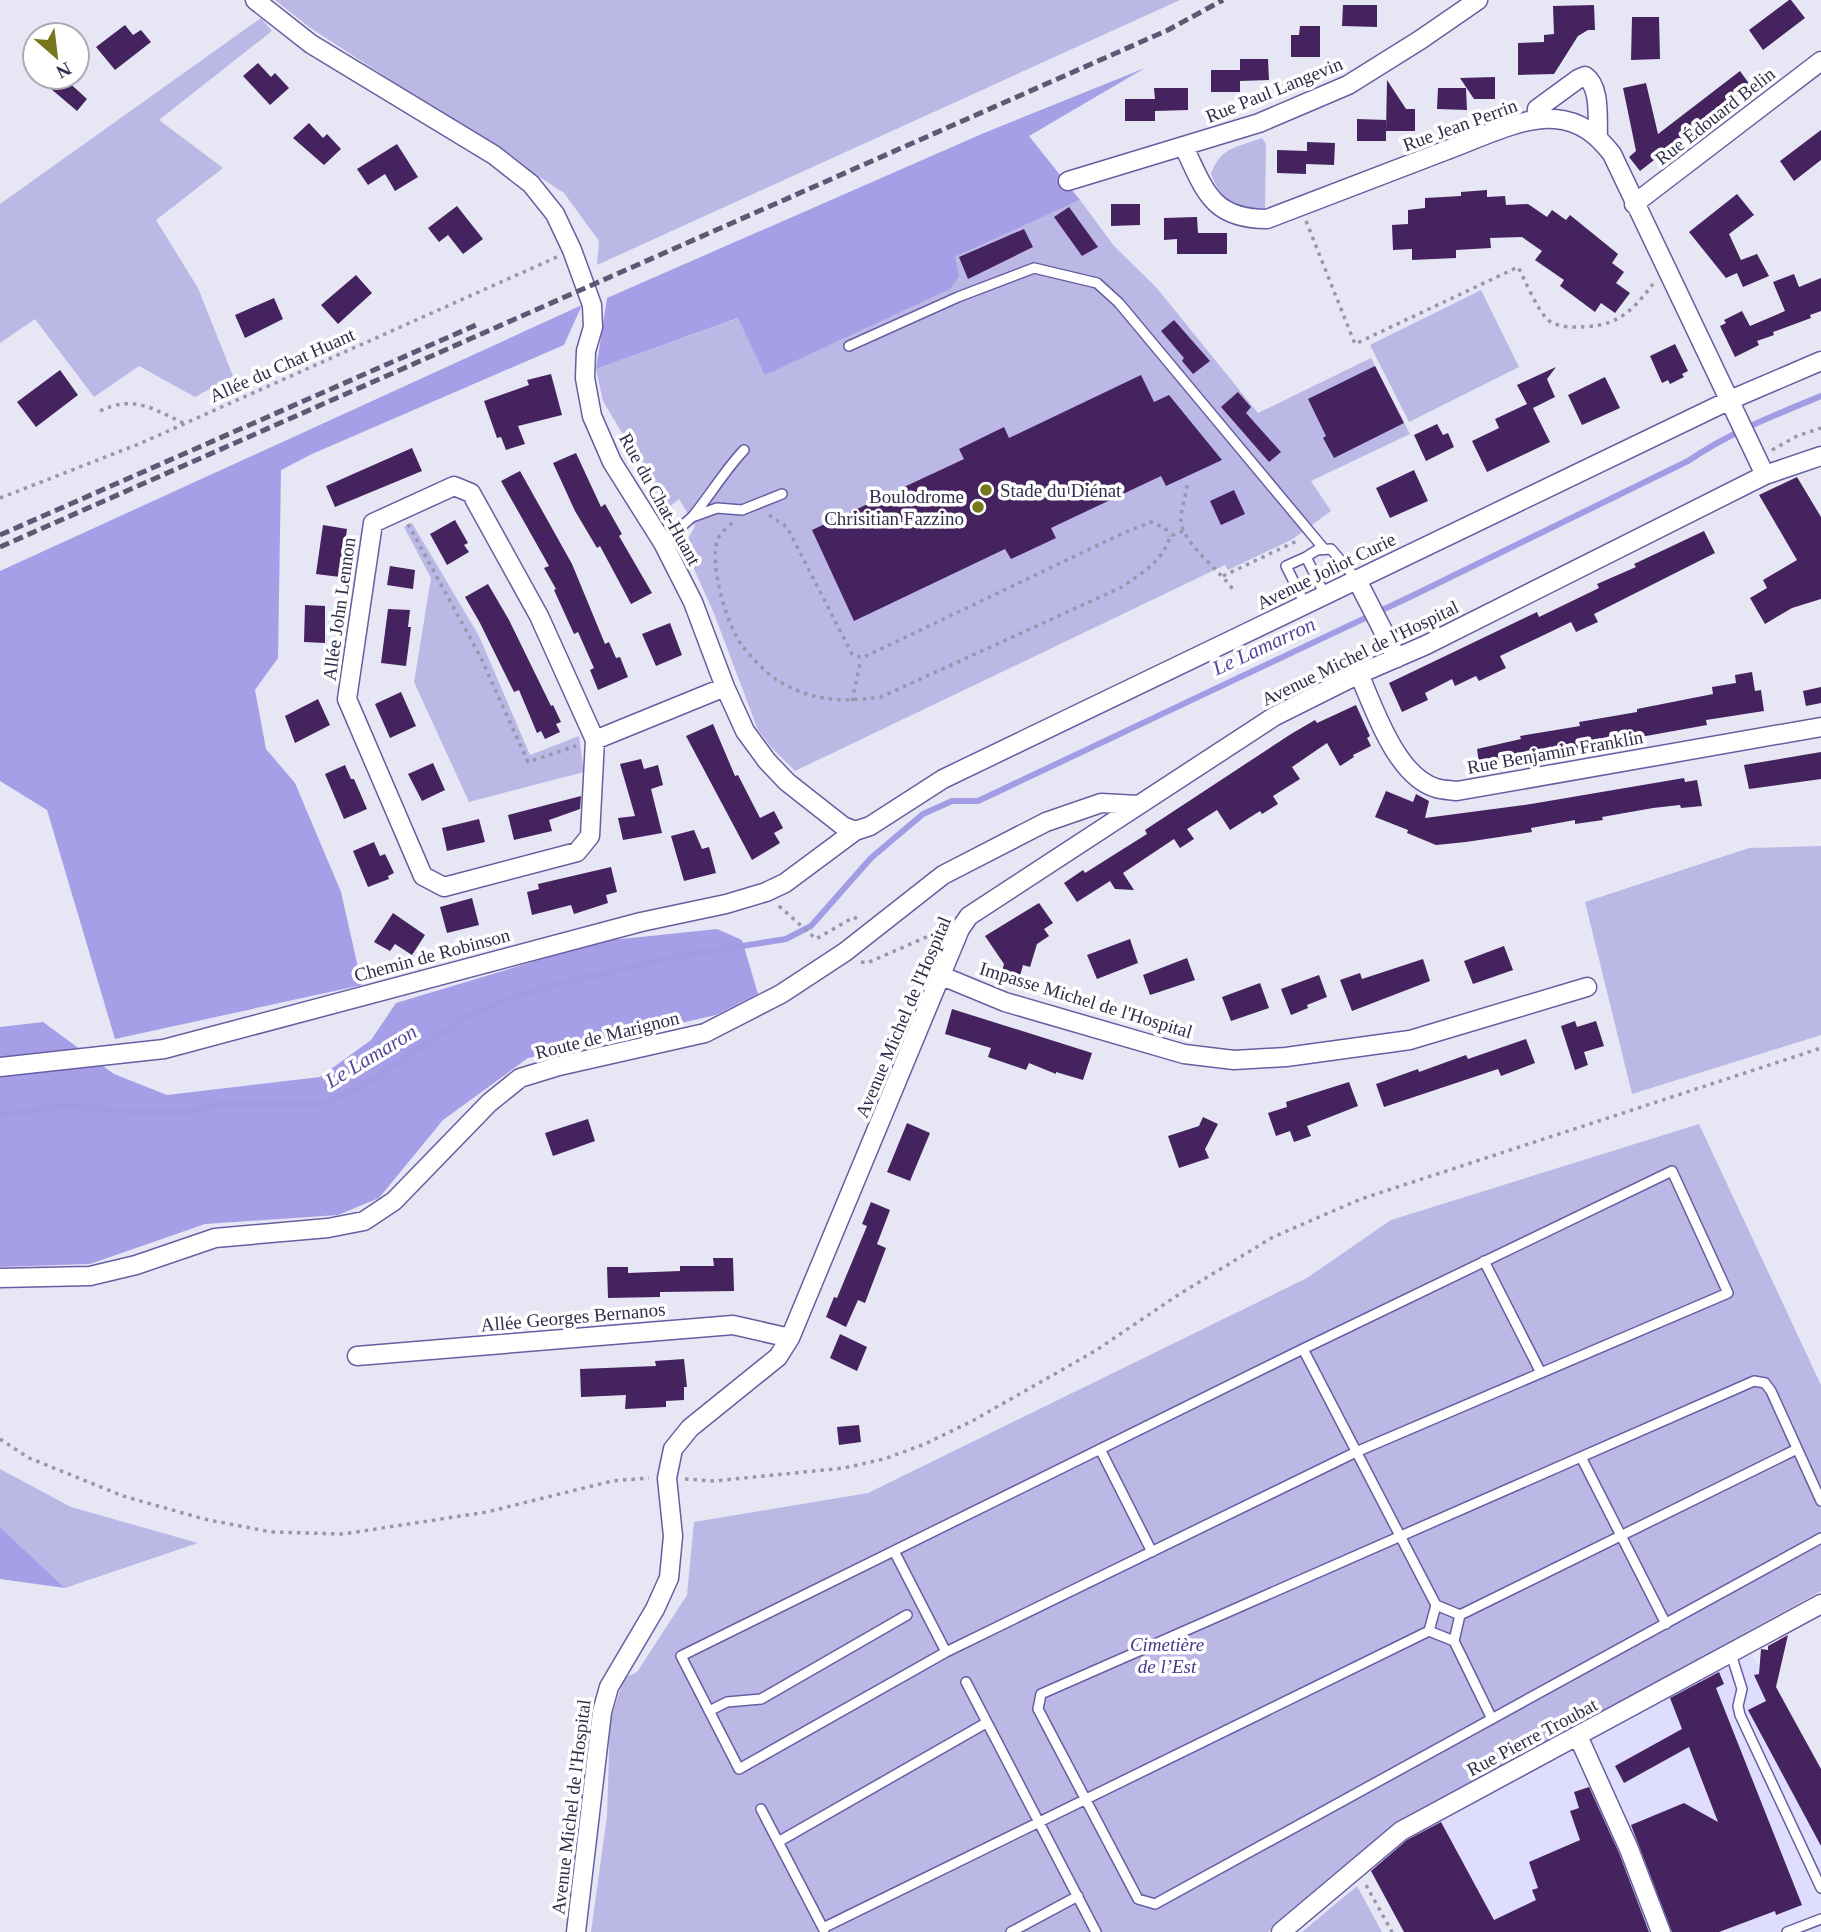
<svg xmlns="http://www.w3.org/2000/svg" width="1821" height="1932" font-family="'Times New Roman',serif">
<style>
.built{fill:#dfddfe}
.green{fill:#bcb8e6}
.forest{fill:#a69fe7}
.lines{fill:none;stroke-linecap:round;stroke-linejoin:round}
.stream{stroke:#a39ce4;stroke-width:6}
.building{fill:#45235e}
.service-casing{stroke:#675ea1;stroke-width:12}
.minor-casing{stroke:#675ea1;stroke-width:21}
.path{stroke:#9896ab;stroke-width:3.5;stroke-dasharray:3.5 5;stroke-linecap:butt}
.service{stroke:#fff;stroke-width:9}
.minor{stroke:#fff;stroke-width:18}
.rail{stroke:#5c5974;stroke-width:5;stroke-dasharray:10 5;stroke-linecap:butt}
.poi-dot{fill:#77761b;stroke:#fff;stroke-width:2.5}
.labels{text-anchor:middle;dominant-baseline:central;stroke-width:7;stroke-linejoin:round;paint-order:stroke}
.street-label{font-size:19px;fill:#312d4b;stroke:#fff}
.poi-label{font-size:19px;fill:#312d4b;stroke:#fff;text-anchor:start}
.park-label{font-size:19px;font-style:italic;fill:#47368a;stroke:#fff}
.water-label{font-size:21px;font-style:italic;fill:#57479d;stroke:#fff}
</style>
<rect width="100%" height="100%" fill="#e7e6f5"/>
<path class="built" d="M1750 1652 1821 1772V1932H1403L1371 1871 1414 1834Z"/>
<path class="green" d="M275 0H1180L597 265 599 241 564 193 309 27Z
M261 18 272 31 159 120 223 168 156 220 198 288 233 376 195 397 139 366 94 397 35 319 0 343V204Z
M1262 138 1266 144 1265 209C1239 214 1220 199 1211 174 1220 147 1238 147 1262 138Z
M1080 200 1114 246 1156 287 1258 413 1371 358 1410 434 1311 481 1331 511 1293 539 1228 570 1225 565 795 771 771 747 758 730 713 611 684 547 695 526 679 499 667 509 603 401 596 369 739 318 766 375 955 257Z
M1481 290 1519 367 1409 422 1370 345Z
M412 523 479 636 530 755 579 736 584 772 469 802 414 682 431 578 404 527Z
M1821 846V1035L1632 1094 1585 902 1749 848Z
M1699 1124 1821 1385V1591L1398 1824 1268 1932H591L607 1816 610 1721 624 1678 637 1672 687 1595 694 1522 868 1493 1307 1278 1391 1220Z
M0 1469 71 1507 198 1543 65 1588 0 1527Z
M1357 1886 1382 1932H1302Z"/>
<path class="forest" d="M1145 68 1029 136 1080 200 955 257 959 276 950 289 765 375 738 318 596 369 607 298 984 133Z
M582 305 564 345 312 454 281 470 278 658 255 690 266 749 295 783 341 892 362 985 115 1039 47 810 0 781V571Z
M717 929 742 940 758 994 716 1015 528 1058 443 1120 379 1198 338 1215 205 1224 90 1264 0 1267V1027L43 1022 114 1074 167 1095 320 1077 371 1040 396 1003 602 941Z
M0 1527 65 1588 0 1579Z"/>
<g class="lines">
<path class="stream" d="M0 1115 66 1106 140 1112H186L224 1104 324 1103 357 1090 462 1020 507 999 558 984 680 956 786 939 811 926 871 858 923 814 952 801H978L1416 594 1688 461C1729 433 1775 415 1821 396"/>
</g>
<path class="building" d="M1789 0H1791L1805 18 1763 50 1749 30Z
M1343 5H1377V27L1342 26Z
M1594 5 1595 30H1588L1578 36 1554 74 1518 75V43L1544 42V35L1554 34 1553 6Z
M1632 17H1659L1660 59 1631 60Z
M125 25 133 35 141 30 151 42 115 70 96 47Z
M1300 26H1320V57H1291V35H1299Z
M1240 59H1268L1269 80 1240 81V92H1211V70H1240Z
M258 63 271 77 275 73 289 88 270 105 243 76Z
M1740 71 1750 85 1640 171 1629 157 1636 151 1623 88 1646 83 1658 134Z
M37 77H63L87 99 77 111Z
M1495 77V99H1474L1460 78Z
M1387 80 1406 109H1415V131H1386Z
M1154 88H1188V110L1155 111V121H1125V99H1155Z
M1438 88H1466L1467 110 1437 109Z
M1357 119 1386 120V141H1357Z
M309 123 323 138 327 134 341 149 324 165 293 138Z
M1821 130V160L1794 181 1780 161Z
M1307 142 1335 143 1334 165 1306 164V174L1277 173V150L1307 151Z
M397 144 418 177 395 191 385 174 368 185 357 169Z
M1487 190V197L1505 196 1506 205 1528 204 1547 217 1552 210 1566 220 1570 215 1618 254 1612 263 1624 272 1616 283 1630 293 1615 313 1601 303 1595 312 1560 286 1564 280 1535 260 1542 251 1522 237 1490 238 1491 248 1456 250V258L1412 260V249L1393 250 1392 225 1408 224V210L1425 208V198L1461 196V192Z
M1737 194 1754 215 1729 234 1741 260 1757 254 1769 276 1743 287 1737 273 1726 278 1689 232Z
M1111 204H1140V225L1111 226Z
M457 206 483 239 463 254 448 235 439 242 428 228Z
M1069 207 1098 247 1082 256 1054 217Z
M1197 217 1198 233H1227V254H1177V239L1164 240V218Z
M1024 229 1033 247 968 279 959 257Z
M1794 274 1799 287 1821 278V311L1810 315 1811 318 1773 332 1774 335 1757 341 1759 345 1735 357 1720 326 1726 323 1724 320 1742 311 1750 326 1785 311 1773 282Z
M356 275 372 293 338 324 321 305Z
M274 298 283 319 245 338 235 315Z
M1174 320 1210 361 1193 374 1182 361 1184 358 1161 331Z
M1675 344 1688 371 1682 374 1684 377 1670 384 1668 380 1662 383 1650 356Z
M1375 366 1404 423 1334 458 1323 438 1326 436 1308 399Z
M1556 367 1547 379 1555 397 1533 408 1550 442 1487 472 1472 441 1499 428 1495 419 1527 404 1517 385Z
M60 370 78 395 36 427 17 402Z
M551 374 562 415 518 426 525 444 506 450 501 437 497 438 484 401 529 385 527 380Z
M1141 375 1154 402 1169 395 1222 460 1166 486 1161 476 1051 528 1056 538 1011 559 1005 549 854 621 812 530 964 459 959 449 1004 427 1009 438Z
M1605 377 1620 408 1582 425 1568 395Z
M1238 392 1251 407 1246 413 1281 452 1269 462 1221 407Z
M1437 424 1443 435 1448 433 1454 447 1426 461 1414 435Z
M412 448 422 471 335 507 326 486Z
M576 453 601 507 605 504 622 534 619 536 652 593 631 604 600 546 597 548 575 511 553 463Z
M1414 470 1428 501 1390 518 1376 488Z
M520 471 572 564 605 644 609 642 616 658 620 657 628 677 598 690 590 670 594 668 578 632 574 634 554 590 556 589 544 568 549 566 501 481Z
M1797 477 1821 517V599L1792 608 1765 624 1750 598 1767 588 1763 580 1797 560 1759 495Z
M1234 490 1245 514 1221 525 1210 501Z
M455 520 468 543 464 545 469 552 447 565 430 534Z
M323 525 347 529 340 577 316 574Z
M1704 531 1715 553 1594 614 1598 622 1576 632 1571 622 1500 656 1506 668 1479 681 1476 676 1455 686 1452 679 1425 693 1428 700 1402 712 1389 683 1537 612 1539 617 1599 588 1597 584 1636 567 1634 564Z
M390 566 415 570 413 589 387 585Z
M488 584 509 620 551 706 553 705 561 722 556 724 560 732 545 739 541 731 537 733 519 690 514 692 480 623 465 597Z
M305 605 325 606V643L304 642Z
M388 609 410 610 408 627H411L406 666 381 663Z
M670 623 682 655 656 666 642 634Z
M1752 672 1755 691 1761 690 1764 711 1706 720 1707 725 1524 758 1512 759V757L1479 763 1477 749 1521 739 1520 736 1580 726 1579 722 1637 712V709L1713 694 1712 687 1736 683 1735 675Z
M1821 687V703L1806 706 1803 691Z
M401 692 416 726 390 738 375 704Z
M318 699 330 725 295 743 285 716Z
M1356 705 1370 736 1367 738 1371 746 1353 755 1354 757 1340 766 1327 743 1292 767 1300 779 1273 796 1278 804 1262 814 1260 811 1230 830 1217 810 1187 829 1194 839 1180 848 1174 839 1123 873 1134 890 1115 889 1110 881 1077 902 1064 883 1083 870 1085 873 1147 834 1145 830 1291 734 1315 720 1317 723Z
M713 724 735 776 738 775 760 818 774 811 783 828 774 833 780 843 752 860 686 736Z
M1821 752V779L1749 789 1744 765Z
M641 759 644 769 658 765 663 785 651 789 662 833 623 840 618 818 635 816 620 764Z
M433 763 445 790 422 801 408 774Z
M345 765 351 779H354L367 809 344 819 325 774Z
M1684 778 1685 782 1697 780 1702 806 1681 808 1680 805 1653 808 1602 817 1603 820 1575 824V820L1531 828 1532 832 1466 842 1436 845 1407 833 1408 830 1375 817 1386 791 1413 802 1416 794 1429 801 1425 818 1531 804Z
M581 796 580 809 549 820 552 831 514 840 508 815Z
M479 819 485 842 447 851 442 828Z
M694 830 702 849 709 847 716 873 684 881 671 836Z
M374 842 380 856 385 854 394 873 388 876 389 879 368 887 353 851Z
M611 867 617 892 606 895 608 903 574 914 571 905 532 915 527 892 539 889 538 884Z
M472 898 479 925 447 933 440 907Z
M1039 903 1053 923 1044 929 1049 936 1037 944 1030 967 1023 965 1020 976 1002 971 1004 964 985 936Z
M393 913 425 935 412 955 395 944 390 951 374 942Z
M1130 939 1138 963 1097 979 1087 955Z
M1504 946 1513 970 1473 984 1464 961Z
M1187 958 1195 980 1150 995 1143 975Z
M1423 959 1430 981 1352 1011 1340 980 1360 973 1362 979Z
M1319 975 1327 997 1307 1005 1308 1008 1291 1015 1281 989Z
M1260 983 1269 1008 1231 1021 1222 997Z
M952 1009 1092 1053 1083 1080 1056 1072V1074L1029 1063 1026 1070 988 1057 991 1048 945 1034Z
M1575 1021 1577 1027 1596 1021 1604 1046 1584 1052 1588 1065 1575 1070 1561 1026Z
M1526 1039 1535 1063 1501 1076 1498 1069 1384 1107 1376 1084 1418 1069 1419 1072 1466 1055 1468 1059Z
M1349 1082 1358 1106 1307 1126 1311 1136 1294 1142 1290 1131 1276 1136 1268 1113 1287 1107 1286 1102Z
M1203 1117 1218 1124 1205 1149 1209 1158 1179 1168 1168 1136 1199 1126Z
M588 1119 595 1141 553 1156 545 1133Z
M907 1123 930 1133 910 1181 887 1172Z
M871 1202 890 1210 877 1244 886 1248 865 1303 858 1300 846 1327 826 1317 834 1297 837 1298 867 1226 862 1224Z
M713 1258H733L734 1291 660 1292V1297L608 1298 607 1267H628V1273L680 1271V1266H714Z
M840 1334 867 1347 857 1371 830 1358Z
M684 1359 687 1387H684V1400L666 1401V1407L625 1409 626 1395 581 1397 580 1369 656 1366 655 1361Z
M859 1425 861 1442 839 1445 837 1427Z
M1788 1635 1776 1687 1821 1769V1846L1748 1710 1766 1701 1754 1675 1759 1674 1761 1649 1768 1650V1646Z
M1719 1672 1724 1684 1716 1688 1802 1905 1776 1915 1775 1911 1719 1932H1672L1631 1825 1684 1803 1718 1822 1689 1747 1624 1783 1615 1766 1682 1729 1670 1698Z
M1589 1787 1619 1853 1649 1932H1404L1371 1871 1407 1840 1441 1822 1494 1920 1536 1900 1532 1890 1538 1888 1529 1862 1580 1840 1570 1811 1579 1808 1574 1792Z"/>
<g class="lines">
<g class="service-casing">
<path id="service" d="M849 346 958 297 1034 268 1097 283 1119 303 1324 549
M693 516C711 494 725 470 744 450
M663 543 692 517 717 508 742 510 782 494
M1325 595 1306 557 1317 550 1331 549 1357 580
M1305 604 1286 566 1306 557
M1672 1171 1728 1293 1356 1452 946 1652 739 1769 681 1656 1303 1349Z
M1484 1261 1541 1373
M1303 1349 1436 1605
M1100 1449 1152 1552
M1581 1457 1666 1624
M1821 1501 1771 1391 1765 1383 1754 1381 1041 1694 1038 1709 1138 1899 1155 1904 1821 1538
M894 1551 946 1652
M1460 1615 1454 1641 1429 1631 1436 1605 1460 1615 1797 1449
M1454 1641 1492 1719
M1731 1654 1742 1689 1738 1706 1740 1715 1821 1888
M966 1682 1096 1932
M709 1711 727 1702 761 1699 907 1615
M761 1809 824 1930
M778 1842 986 1723
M823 1928 1429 1631
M1011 1932 1078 1896
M1787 1932 1821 1919"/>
</g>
<g class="minor-casing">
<path id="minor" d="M255 0 311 44 494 155 531 184 555 214 572 250 592 305 593 327 586 351 585 378 592 416 612 462 663 543 693 602 725 687 745 731 767 761 787 782 843 826 855 831
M1536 120 1537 109 1578 79 1585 76C1601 87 1597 118 1598 136
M1184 147C1205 191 1212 219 1267 219 1327 196 1387 173 1447 150 1478 139 1522 116 1555 119 1581 121 1597 135 1612 154L1765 475
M1068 181 1259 123 1348 85 1420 40 1478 0
M1634 204 1821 61
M1357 580 1397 658
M1359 674C1374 708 1396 776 1436 788 1442 790 1450 790 1457 791L1821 727
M595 740 590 836 577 852 444 887 423 876 347 699 373 523 454 486 471 493 539 616 595 740 725 687
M942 976 1005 1002 1184 1054 1234 1060 1286 1057 1410 1040 1587 987
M0 1067 164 1049 641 922 726 904 766 892 785 883 855 831 870 826 943 779 1730 400 1821 361
M0 1278 90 1276 136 1265 215 1238 328 1228 364 1221 394 1201 489 1103 520 1078 559 1066 705 1033 781 994 845 952 943 875 1046 822 1101 803 1138 805
M357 1356 733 1325 790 1338
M1578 1736 1629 1849 1661 1932
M576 1932 602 1712 609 1687 655 1609 669 1578 673 1536 667 1478 673 1449 690 1428 778 1357 790 1338 960 929 969 916 1275 716 1359 674 1426 645 1765 475 1821 456
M1281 1932 1401 1831 1821 1604"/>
</g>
<path class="path" d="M1306 221 1355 344 1518 267C1525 280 1537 309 1547 319 1553 325 1564 327 1572 327 1613 328 1629 316 1653 284
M100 411C133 395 152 408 183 423
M1772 450 1797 436 1821 428
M1187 485C1186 497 1180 511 1181 522 1183 544 1222 572 1234 591
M0 498 139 444 557 257
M769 515 787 527 852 654 862 658 1119 535 1151 522 1165 528 1170 536
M732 523C728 527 720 533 718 539 708 562 727 627 743 647 751 657 766 673 777 680 813 702 842 702 881 697L1122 587C1141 573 1164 561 1170 536L1183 531
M408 524 480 656 528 762 576 746
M1223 576 1299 540
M1402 627 1413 621 1418 631
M852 701 861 659
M779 906 816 939 854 917 857 919
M861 962 867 963 938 932
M0 1439 29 1458 123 1496 204 1519 271 1532 343 1534 487 1512 612 1481 649 1478
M685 1479 714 1481 844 1468 884 1459 925 1444 974 1420 1095 1351 1178 1295 1273 1237 1361 1199 1821 1048
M1366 1885 1392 1932"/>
<use href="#service" class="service"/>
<use href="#minor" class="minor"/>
<path class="rail" d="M0 535 476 325
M0 547 1168 30 1223 0"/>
</g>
<g class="poi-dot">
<circle cx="986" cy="490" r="7"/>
<circle cx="978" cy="507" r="7"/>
</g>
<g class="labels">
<g class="street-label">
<text transform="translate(1274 90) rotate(-22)">Rue Paul Langevin</text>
<text transform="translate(1715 116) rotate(-38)">Rue Édouard Belin</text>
<text transform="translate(1460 125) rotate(-20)">Rue Jean Perrin</text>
<text transform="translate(282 365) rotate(-24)">Allée du Chat Huant</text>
<text transform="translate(660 499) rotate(61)">Rue du Chat-Huant</text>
<text transform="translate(1326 571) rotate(-26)">Avenue Joliot Curie</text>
<text transform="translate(339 609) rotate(-82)">Allée John Lennon</text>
<text transform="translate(1360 653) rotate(-26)">Avenue Michel de l'Hospital</text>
<text transform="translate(1555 752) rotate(-10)">Rue Benjamin Franklin</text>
<text transform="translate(432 955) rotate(-15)">Chemin de Robinson</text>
<text transform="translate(1086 1000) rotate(17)">Impasse Michel de l'Hospital</text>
<text transform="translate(903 1017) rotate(-67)">Avenue Michel de l'Hospital</text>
<text transform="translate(607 1035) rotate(-14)">Route de Marignon</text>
<text transform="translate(573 1317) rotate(-5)">Allée Georges Bernanos</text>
<text transform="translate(1532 1737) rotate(-28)">Rue Pierre Troubat</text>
<text transform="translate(571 1807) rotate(-83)">Avenue Michel de l'Hospital</text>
</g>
<g class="poi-label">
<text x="1000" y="490">Stade du Diénat</text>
<text x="964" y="496" text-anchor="end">Boulodrome<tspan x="964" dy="22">Chrisitian Fazzino</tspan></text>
</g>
<g class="park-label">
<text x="1167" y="1644">Cimetière<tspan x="1167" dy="22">de l’Est</tspan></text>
</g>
<g class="water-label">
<text transform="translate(1264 646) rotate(-25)">Le Lamarron</text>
<text transform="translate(371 1056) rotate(-31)">Le Lamaron</text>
</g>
</g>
<g transform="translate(56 56) rotate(152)"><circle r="33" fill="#ffffff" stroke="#adabb7" stroke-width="2"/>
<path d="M0-5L12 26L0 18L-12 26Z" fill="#77761b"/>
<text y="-10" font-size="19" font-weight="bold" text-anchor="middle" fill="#312d4b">N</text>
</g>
</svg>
